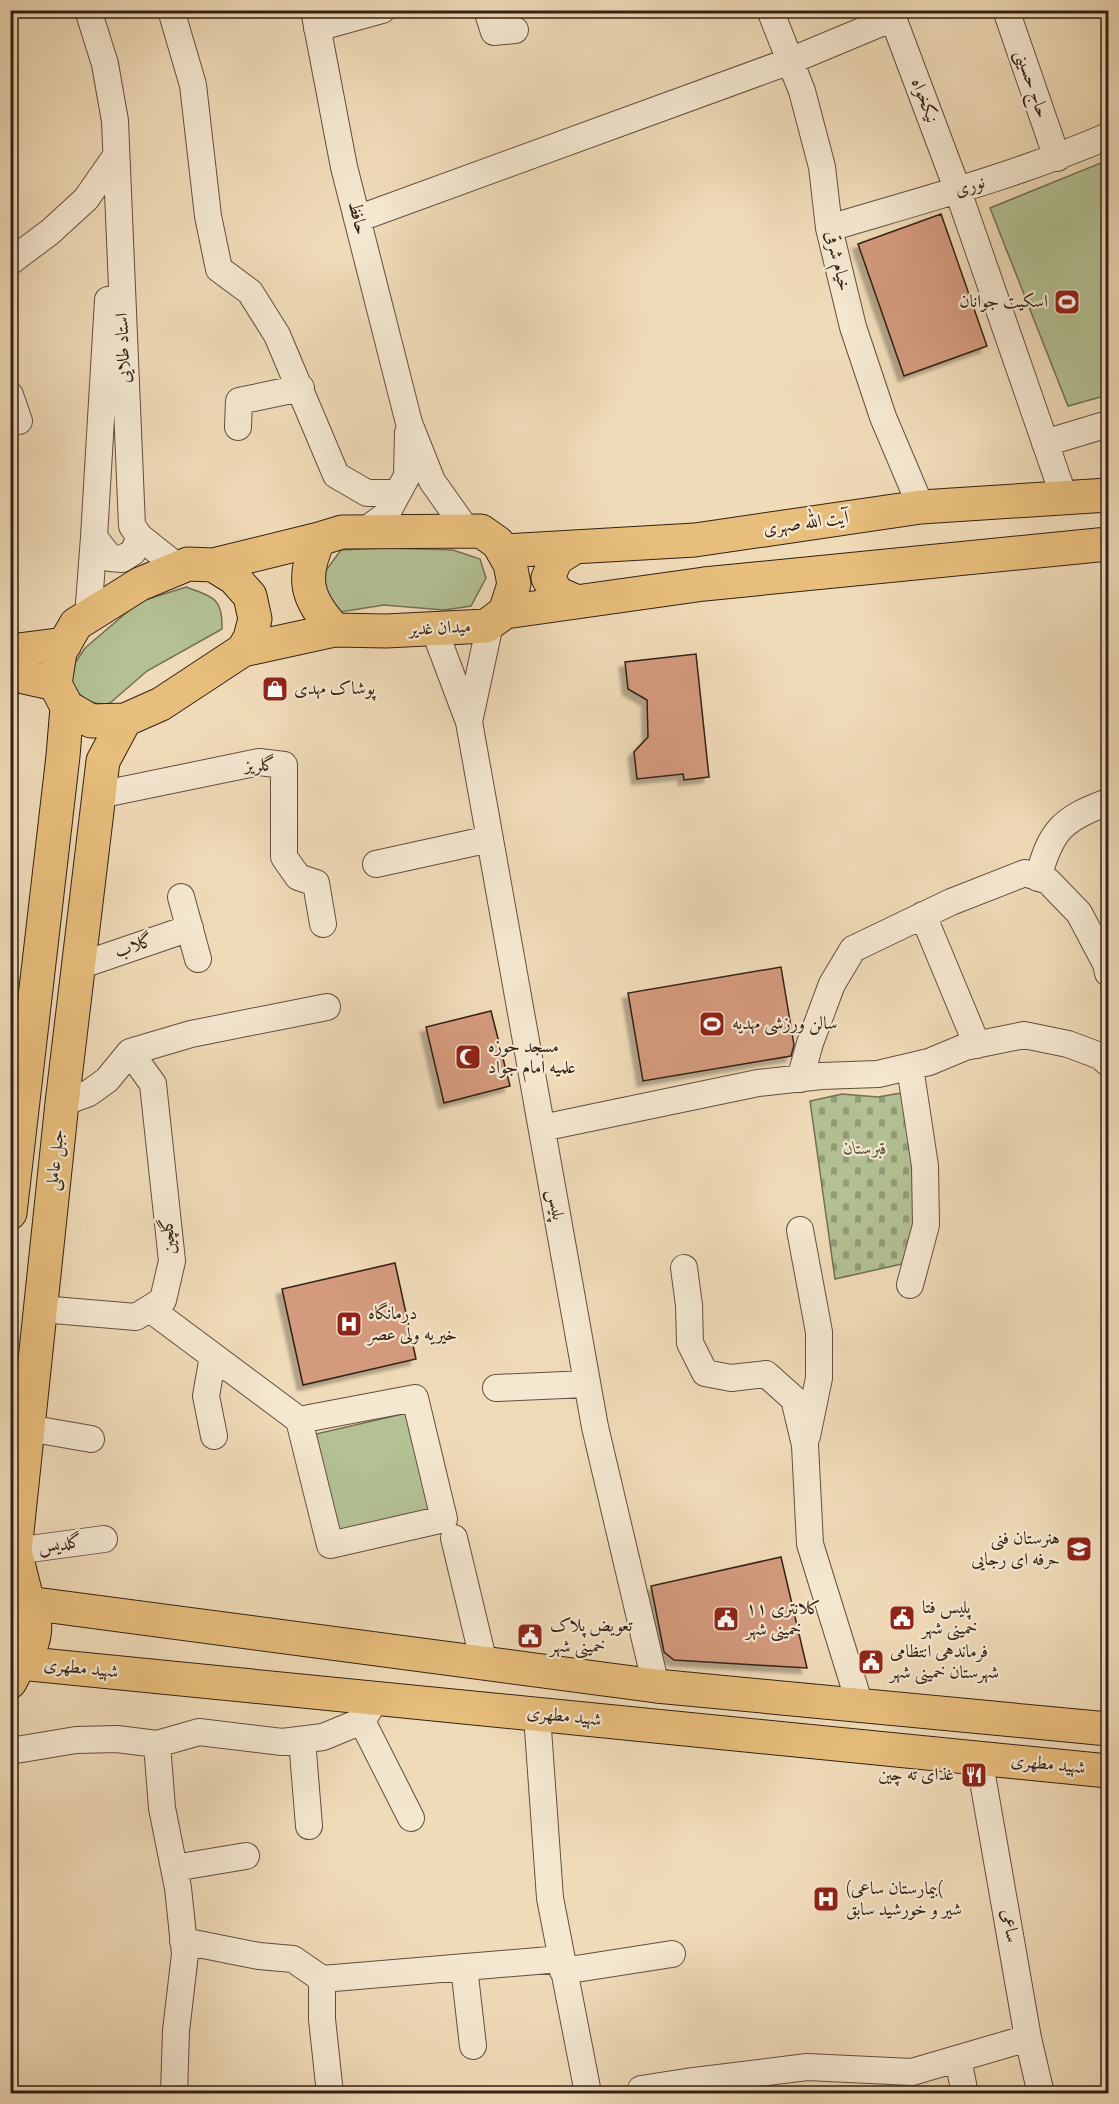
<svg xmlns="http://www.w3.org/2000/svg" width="1119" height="2104" font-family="'IM FELL English',Amiri,serif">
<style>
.green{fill:#b3c194;stroke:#737054;stroke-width:1.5}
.cemetery{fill:url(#cemetery-stones);stroke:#737054;stroke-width:1.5}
.building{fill:#d49a7d;stroke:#332015;stroke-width:1.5;filter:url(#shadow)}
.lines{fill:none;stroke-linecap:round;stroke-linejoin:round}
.minor-casing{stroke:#624f3e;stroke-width:28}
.major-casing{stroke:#332015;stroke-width:35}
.minor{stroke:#f5e8d1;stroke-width:26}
.major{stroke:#e8be7c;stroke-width:33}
.labels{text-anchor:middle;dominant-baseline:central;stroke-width:4.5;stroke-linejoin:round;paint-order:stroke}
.street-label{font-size:18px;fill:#332015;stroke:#f5e8d1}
.poi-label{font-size:18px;fill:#332015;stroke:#f5e8d1;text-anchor:start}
.park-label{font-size:18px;font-style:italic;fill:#59503b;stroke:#f5e8d1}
</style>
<defs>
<pattern id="cemetery-stones" width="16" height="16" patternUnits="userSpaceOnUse" patternTransform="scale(1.5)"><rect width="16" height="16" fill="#b3c194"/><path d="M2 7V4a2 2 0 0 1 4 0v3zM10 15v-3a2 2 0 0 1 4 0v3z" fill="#929c78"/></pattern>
<filter id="shadow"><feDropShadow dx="-5.5" dy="5.5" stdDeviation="1.5" flood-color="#0004"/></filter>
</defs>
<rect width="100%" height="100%" fill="#f0dbb8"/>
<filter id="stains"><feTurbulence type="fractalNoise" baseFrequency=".00333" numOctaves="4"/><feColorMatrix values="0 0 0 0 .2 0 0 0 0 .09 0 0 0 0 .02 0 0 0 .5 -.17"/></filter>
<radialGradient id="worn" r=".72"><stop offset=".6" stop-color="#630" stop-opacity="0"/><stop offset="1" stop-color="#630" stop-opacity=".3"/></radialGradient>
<path class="green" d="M1108 160V395L1068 406 990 208Z
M385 548 453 550 480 559 486 578 471 606 444 610 384 605 340 612 322 588 324 573 341 550Z
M186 587C212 597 223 597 222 629L147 671 110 703C89 708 76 692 65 678L85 648 139 602Z
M407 1413 430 1510 338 1532 316 1434Z"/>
<path class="cemetery" d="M907 1092 917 1217 906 1263 835 1279 810 1101 842 1094 878 1097Z"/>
<path class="building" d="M941 214 987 346 904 376 858 244Z
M696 654 709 777 684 780 683 774 637 779 634 752 648 737 647 700 628 689 625 662Z
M781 967 794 1045 791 1056 643 1081 628 993Z
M491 1011 510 1086 444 1103 426 1027Z
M395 1263 416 1359 303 1385 282 1289Z
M781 1557 807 1668 674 1660 664 1652 651 1586Z"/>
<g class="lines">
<g class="minor-casing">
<path id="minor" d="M88 10 105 64 115 121 132 526 140 537 179 568
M171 10 193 85 208 216 219 269 250 292 277 335 336 475 367 493H397
M314 10 344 167 409 423 432 481 468 532
M487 10 494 32 515 30
M770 10 802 91 822 167 829 228 853 327 883 417 921 507
M890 10 958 191 1064 497
M1006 10 1057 158
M317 28 382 10
M357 219 790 61 893 18
M829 228C923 200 1018 175 1108 136
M10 262 50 232 86 199 116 156
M10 395 19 421
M238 427 239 401 301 388
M1045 443 1108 424
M363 532 386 515 407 476 408 433
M94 537 110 558 122 559 133 552 140 537
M88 617 94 537 108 300
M434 629 469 722 595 1427 656 1686
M469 722 490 624
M99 795 259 762 284 765V857L298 877 316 883 323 924
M376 864 490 839
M1038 878C1051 830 1062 819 1108 802
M181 897 198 959
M923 915 977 1045
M79 966 190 928
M910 1067 925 1166 926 1225 910 1285
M800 1079 810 1043 832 984 853 949 951 902 1025 873 1048 881 1079 913 1106 964 1108 973
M62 1103 89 1093 107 1080 130 1052 191 1034 327 1007
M542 1128 758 1083 821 1076 878 1074 929 1062 965 1047 1024 1035 1068 1044 1100 1056 1108 1063
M800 1230 819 1332V1378L807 1436
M684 1268 689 1305 690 1343 705 1373 731 1378 766 1374 794 1399 805 1445 810 1544 860 1705
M41 1309 136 1317 163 1300 172 1261 153 1084 130 1052
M150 1309 299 1420 330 1545 444 1519 415 1398 299 1420
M213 1356 206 1396 214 1436
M496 1388 587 1384
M28 1428 91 1439
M454 1538 484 1663
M15 1551 104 1539
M537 1715 550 1898 588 2093
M362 1721 411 1818
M302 1740 309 1826
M10 1751 76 1740 117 1739 157 1744
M979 1758 1028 2038 1041 2094
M174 1868 246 1856
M183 1941 259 1956 293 1959 322 1979V2019L330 2094
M464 1967 473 2046
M563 1971 672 1954
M322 1979 561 1959
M958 2059 965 2094
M174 2094 176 2031 185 1954 178 1888 162 1808 157 1744 199 1732 282 1742 323 1737 362 1721 376 1699
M640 2094 641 2089 686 2082 807 2067 912 2072 1028 2038"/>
</g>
<g class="major-casing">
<path id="major" d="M481 531 498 543 510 564 514 584 505 612 486 626 386 631 335 630C306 599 301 578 319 539L342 532Z
M575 547 556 559 548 578 557 593 575 601
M503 551 695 540 921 507 1108 495
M213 565 319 539
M505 612 704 584 1108 544
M243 650 250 638 255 619 250 596 234 578 213 565 188 564 140 584 76 624 60 652 55 684 67 707 91 721 125 720 161 704 243 650 335 630
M10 651 65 644
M10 674 55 684
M125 720 103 761 62 1103 15 1551 28 1603 656 1686 1108 1729
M10 1213 63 756 67 707
M10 1670C40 1650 44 1612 15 1589
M10 1682 20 1663 1108 1771"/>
</g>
<use href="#minor" class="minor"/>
<use href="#major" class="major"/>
</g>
<defs>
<g id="stadium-square" transform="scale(1.35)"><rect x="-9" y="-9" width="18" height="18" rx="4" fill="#8f2418" stroke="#f5e8d1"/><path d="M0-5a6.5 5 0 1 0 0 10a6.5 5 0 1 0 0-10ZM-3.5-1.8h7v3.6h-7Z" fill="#fff"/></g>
<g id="shop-square" transform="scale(1.35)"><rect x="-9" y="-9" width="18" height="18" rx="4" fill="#8f2418" stroke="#f5e8d1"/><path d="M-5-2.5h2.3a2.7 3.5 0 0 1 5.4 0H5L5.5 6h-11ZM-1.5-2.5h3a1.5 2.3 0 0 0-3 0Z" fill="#fff"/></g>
<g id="mosque-square" transform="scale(1.35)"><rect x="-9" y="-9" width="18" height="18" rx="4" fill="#8f2418" stroke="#f5e8d1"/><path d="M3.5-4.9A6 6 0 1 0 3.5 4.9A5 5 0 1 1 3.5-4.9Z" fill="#fff"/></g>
<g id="hospital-square" transform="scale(1.35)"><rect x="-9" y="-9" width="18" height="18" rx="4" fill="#8f2418" stroke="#f5e8d1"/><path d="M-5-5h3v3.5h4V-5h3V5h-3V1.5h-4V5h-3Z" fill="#fff"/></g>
<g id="school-square" transform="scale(1.35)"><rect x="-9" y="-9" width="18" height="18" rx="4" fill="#8f2418" stroke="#f5e8d1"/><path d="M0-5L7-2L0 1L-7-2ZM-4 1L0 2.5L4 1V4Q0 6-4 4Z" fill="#fff"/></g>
<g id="civic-square" transform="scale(1.35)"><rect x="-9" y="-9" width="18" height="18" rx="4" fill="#8f2418" stroke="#f5e8d1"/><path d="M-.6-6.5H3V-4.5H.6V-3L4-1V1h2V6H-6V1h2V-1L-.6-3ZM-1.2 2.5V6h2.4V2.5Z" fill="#fff"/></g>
<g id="restaurant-square" transform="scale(1.35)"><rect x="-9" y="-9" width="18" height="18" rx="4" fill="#8f2418" stroke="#f5e8d1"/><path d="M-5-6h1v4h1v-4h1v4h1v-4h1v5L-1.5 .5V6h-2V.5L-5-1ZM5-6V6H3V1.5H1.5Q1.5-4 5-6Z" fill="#fff"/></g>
</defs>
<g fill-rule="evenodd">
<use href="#stadium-square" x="1067" y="302"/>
<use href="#shop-square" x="275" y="689"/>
<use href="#stadium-square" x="712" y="1024"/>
<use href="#mosque-square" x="468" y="1057"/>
<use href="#hospital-square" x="349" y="1324"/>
<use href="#school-square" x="1079" y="1549"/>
<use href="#civic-square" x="902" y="1618"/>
<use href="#civic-square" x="726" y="1619"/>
<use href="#civic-square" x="530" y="1636"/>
<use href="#civic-square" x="871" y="1662"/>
<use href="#restaurant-square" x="974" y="1775"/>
<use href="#hospital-square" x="826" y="1899"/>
</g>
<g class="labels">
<g class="street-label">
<text transform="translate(1031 84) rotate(71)">حاج حسینی</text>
<text transform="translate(924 101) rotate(69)">نیکخواه</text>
<text transform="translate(970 187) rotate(-18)">نوری</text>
<text transform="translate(357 218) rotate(76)">حافظ</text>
<text transform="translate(837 261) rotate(77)">خیام شرقی</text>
<text transform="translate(124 348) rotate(-92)">استاد طلایی</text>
<text transform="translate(806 524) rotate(-8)">آیت الله صهری</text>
<text transform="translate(440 629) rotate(-3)">میدان غدیر</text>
<text transform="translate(260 766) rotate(-1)">گلریز</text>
<text transform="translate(134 947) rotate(-19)">گلاب</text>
<text transform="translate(56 1160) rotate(-84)">جبل عاملی</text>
<text transform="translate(555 1205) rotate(80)">پلیس</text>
<text transform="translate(169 1236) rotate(-96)">گلچین</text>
<text transform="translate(60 1545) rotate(-7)">گلدیس</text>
<text transform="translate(81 1669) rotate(6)">شهید مطهری</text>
<text transform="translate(564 1717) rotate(6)">شهید مطهری</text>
<text transform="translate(1048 1765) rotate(6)">شهید مطهری</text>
<text transform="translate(1009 1926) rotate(80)">ساعی</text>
</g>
<g class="poi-label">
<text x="1048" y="302" text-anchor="end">اسکیت جوانان</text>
<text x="294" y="689">پوشاک مهدی</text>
<text x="732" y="1024">سالن ورزشی مهدیه</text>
<text x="488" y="1047">مسجد حوزه<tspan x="488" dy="21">علمیه امام جواد</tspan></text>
<text x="368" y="1314">درمانگاه<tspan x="368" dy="21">خیریه ولی عصر</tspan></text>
<text x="1060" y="1539" text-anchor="end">هنرستان فنی<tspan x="1060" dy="21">حرفه ای رجایی</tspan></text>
<text x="922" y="1608">پلیس فتا<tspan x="922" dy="21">خمینی شهر</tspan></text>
<text x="746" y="1609">کلانتری ۱۱<tspan x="746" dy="21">خمینی شهر</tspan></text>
<text x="550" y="1626">تعویض پلاک<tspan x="550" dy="21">خمینی شهر</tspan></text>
<text x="890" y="1652">فرماندهی انتظامی<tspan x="890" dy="21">شهرستان خمینی شهر</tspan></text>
<text x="954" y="1775" text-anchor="end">غذای ته چین</text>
<text x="846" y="1889">(بیمارستان ساعی(<tspan x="846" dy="21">شیر و خورشید سابق</tspan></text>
</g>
<g class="park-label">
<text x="865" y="1149">قبرستان</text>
</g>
</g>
<rect width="1119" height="2104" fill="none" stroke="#f0dbb8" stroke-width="36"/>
<rect x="12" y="12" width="1095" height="2080" fill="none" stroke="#332015" stroke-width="3"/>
<rect x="18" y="18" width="1083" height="2068" fill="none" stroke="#332015" stroke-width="1.5"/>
<rect width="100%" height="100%" filter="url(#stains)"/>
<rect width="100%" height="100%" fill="url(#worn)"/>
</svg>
